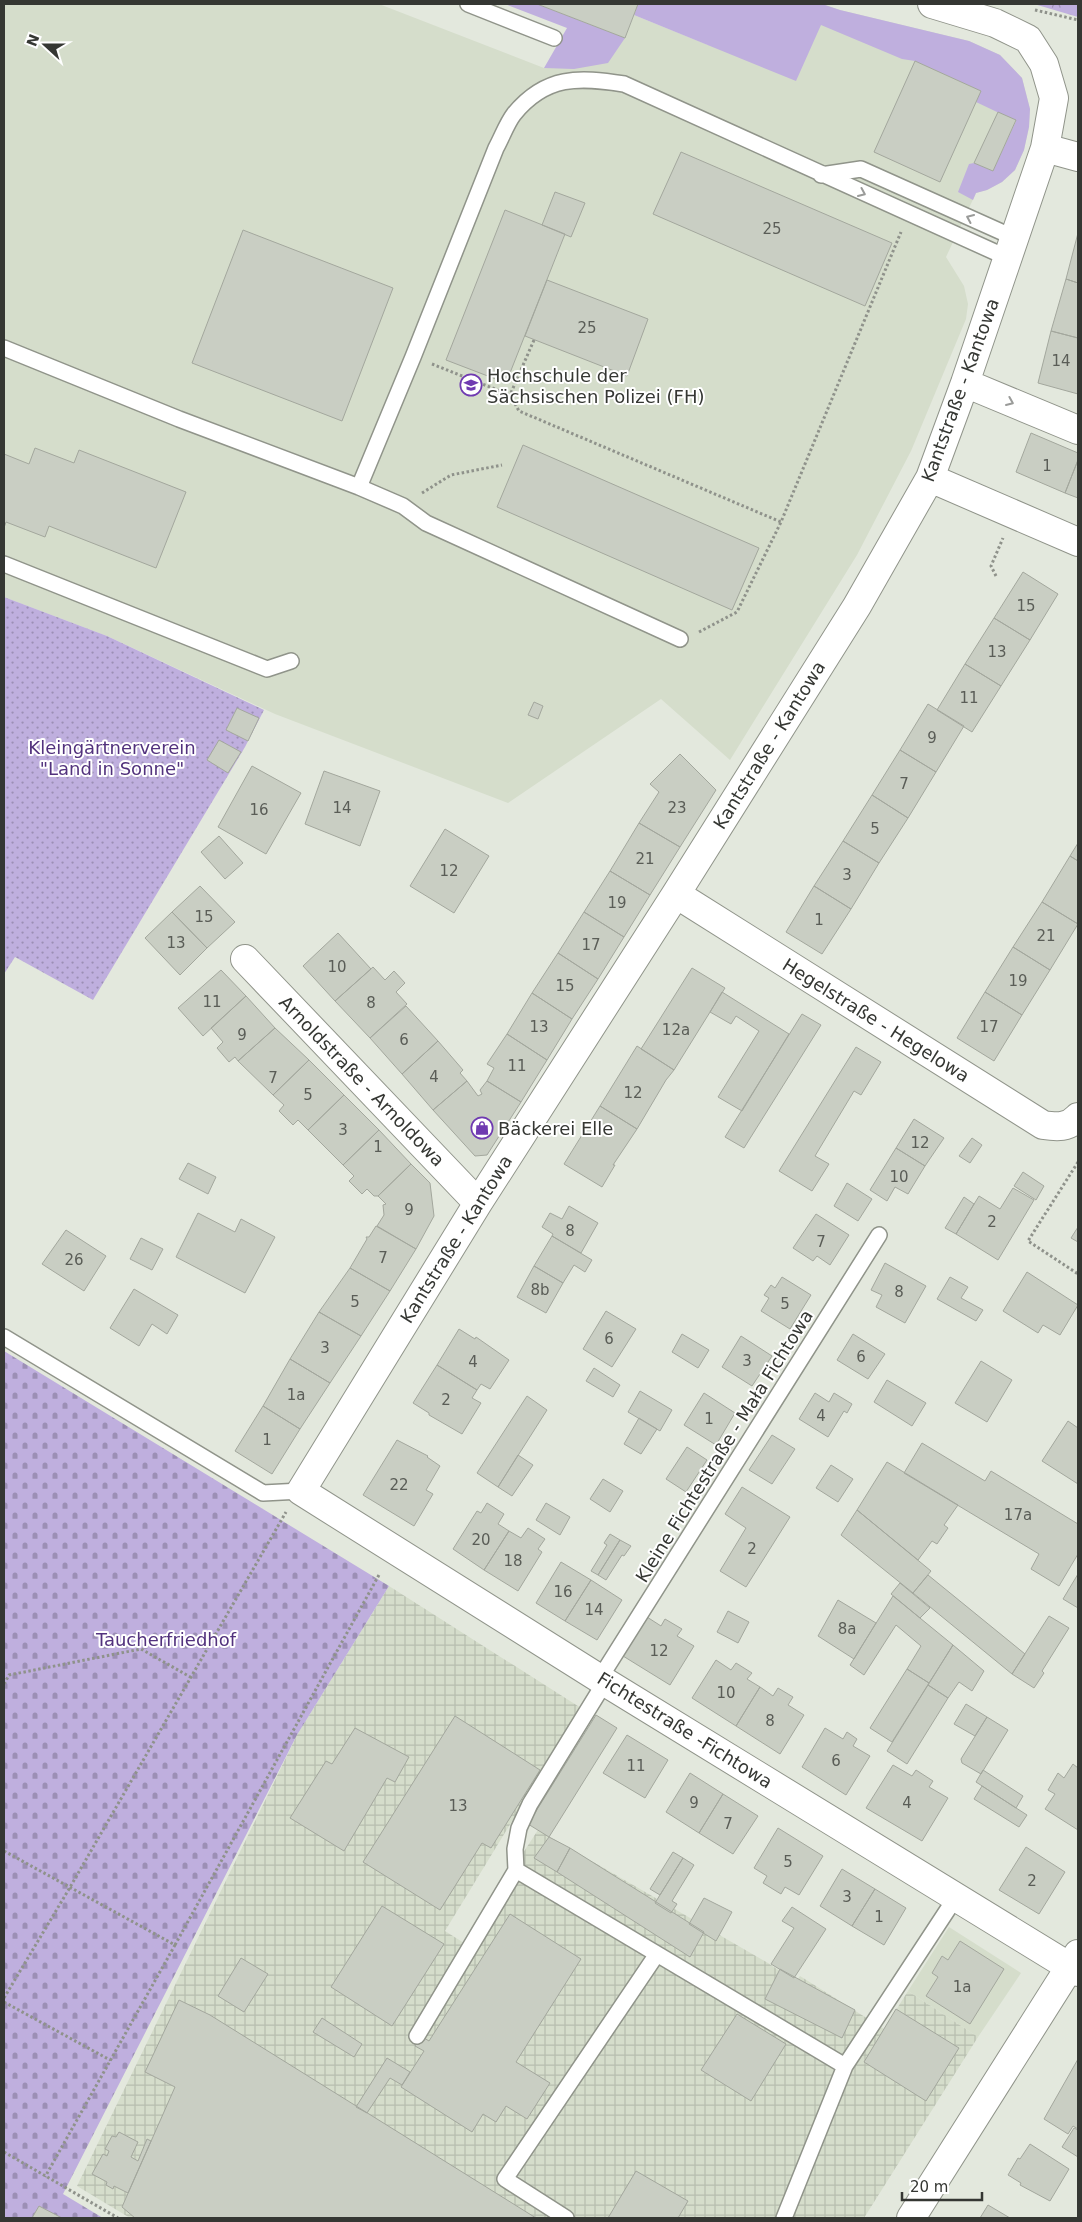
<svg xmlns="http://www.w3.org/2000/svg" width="1082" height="2222" font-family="'DejaVu Sans',sans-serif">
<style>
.built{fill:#d5ddcb}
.industrial{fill:url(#industrial-grid)}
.grass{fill:#bfafde}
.forest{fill:url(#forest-crowns)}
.cemetery{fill:url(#cemetery-stones)}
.garden{fill:url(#garden-dots)}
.building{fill:#c9cec3;stroke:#a3a79d}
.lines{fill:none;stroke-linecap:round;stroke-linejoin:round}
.service-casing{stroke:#90948a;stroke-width:18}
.minor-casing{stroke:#90948a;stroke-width:30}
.secondary-casing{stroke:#90948a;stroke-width:30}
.path{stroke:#8f928b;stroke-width:3;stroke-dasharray:2.5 2.5;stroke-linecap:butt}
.service{stroke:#fff;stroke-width:15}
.minor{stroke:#fff;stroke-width:28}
.secondary{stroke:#fff;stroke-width:28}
.oneway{stroke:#9a9b99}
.labels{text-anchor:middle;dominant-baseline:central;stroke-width:4;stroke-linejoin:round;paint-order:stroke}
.number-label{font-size:15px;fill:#5a5d57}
.poi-label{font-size:18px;fill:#353733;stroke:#fff;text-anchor:start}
.street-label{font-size:18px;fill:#353733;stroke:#fff}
.park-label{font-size:18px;fill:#52327d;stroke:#fff}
</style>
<defs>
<pattern id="industrial-grid" width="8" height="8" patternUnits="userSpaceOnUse" patternTransform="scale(1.25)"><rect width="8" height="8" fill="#d5ddcb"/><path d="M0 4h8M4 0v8" fill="none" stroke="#b7beaf"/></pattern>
<pattern id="forest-crowns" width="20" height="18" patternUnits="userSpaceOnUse" patternTransform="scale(1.25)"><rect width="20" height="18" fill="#bfafde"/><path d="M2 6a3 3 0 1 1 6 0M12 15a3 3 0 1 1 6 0" fill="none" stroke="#9c8fb5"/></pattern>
<pattern id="cemetery-stones" width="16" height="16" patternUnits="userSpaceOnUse" patternTransform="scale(1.25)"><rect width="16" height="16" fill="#bfafde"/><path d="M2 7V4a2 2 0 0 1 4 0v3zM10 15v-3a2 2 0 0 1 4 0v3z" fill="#9c8fb5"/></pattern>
<pattern id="garden-dots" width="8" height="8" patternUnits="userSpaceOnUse" patternTransform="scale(1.25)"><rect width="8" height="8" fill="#bfafde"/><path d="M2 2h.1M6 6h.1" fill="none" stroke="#9c8fb5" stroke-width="1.8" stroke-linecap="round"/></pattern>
</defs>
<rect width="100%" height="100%" fill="#e3e8dd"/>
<path class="built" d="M4 4H379L544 68 570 56 597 27 625 38 634 15 708 45 732 4H822L840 10 969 41 1000 55 1022 78 1030 109 1029 127 1024 150 1015 170 1002 182 987 190 976 193 946 257 964 286 968 304 966 319 911 451 857 555 730 760 661 699 508 803 275 714 107 636 4 597Z
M949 1927 1021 1973 978 2037 908 1991Z"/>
<path class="industrial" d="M389 1586 581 1708 445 1931 464 1943 538 1830 768 1963 796 1982 800 1976 884 2029 908 1991 978 2037 864 2218H130L77 2186 297 1735Z"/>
<path class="grass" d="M505 4H537L625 38 608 63 574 69 544 68 567 28Z
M638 4H822L840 10 969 41 1000 55 1022 78 1030 109 1029 127 1024 150 1015 170 1002 182 987 190 976 193 973 200 958 192 969 164 974 163 993 171 1016 121 976 102 981 91 915 61 902 59 821 25 796 81 634 15Z"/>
<path class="forest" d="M1034 4H1078V17Z"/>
<path class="cemetery" d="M4 1351 389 1586 297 1735 63 2194 103 2218H4Z"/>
<path class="garden" d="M4 597 107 636 264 710 245 747 93 1000 15 957 4 974Z"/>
<path class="building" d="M537 4H638L625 38Z
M915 61 981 91 940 182 874 152Z
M998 112 1016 120 993 171 974 163Z
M681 152 892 243 865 306 653 214Z
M555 192 585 203 571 237 542 225Z
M505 210 565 234 506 383 446 360Z
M243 230 393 288 342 421 192 363Z
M1078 233V283L1066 279Z
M1066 279 1078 283V338L1051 331Z
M547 280 648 319 627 376 525 336Z
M1051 331 1078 338V394L1038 383Z
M1031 433 1078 453V460L1065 493 1016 472Z
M523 445 759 548 732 610 497 507Z
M35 448 74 463 79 450 186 492 156 568 49 526 45 537 6 522 4 528V454L29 464Z
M1078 460V498L1065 493Z
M1023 572 1058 594 1030 640 994 618Z
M994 618 1030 640 1001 686 965 664Z
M965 664 1001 686 972 732 937 710Z
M534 702 543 706 538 719 528 715Z
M928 704 964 726 936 772 900 750Z
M237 708 259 718 248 741 226 730Z
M219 740 241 752 228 773 207 760Z
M900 750 936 772 908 818 872 795Z
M680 754 716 790 680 847 639 823 659 792 650 784Z
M252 766 301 793 266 854 218 827Z
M324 771 380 791 360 846 305 824Z
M872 795 908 818 879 863 843 841Z
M639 823 680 847 650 895 610 871Z
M445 829 489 856 454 913 410 886Z
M219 836 243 863 225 879 201 852Z
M843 841 879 863 851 909 814 886Z
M1078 843V861L1070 856Z
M1070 856 1078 861V924L1042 902Z
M610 871 650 895 624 937 584 912Z
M200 886 235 922 207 948 172 912Z
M814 886 851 909 822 954 786 932Z
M1042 902 1078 924 1050 970 1013 947Z
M172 912 207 948 180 975 145 938Z
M584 912 624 937 598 979 558 953Z
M338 933 371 969 335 1001 303 966Z
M1013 947 1050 970 1022 1015 985 992Z
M558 953 598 979 572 1019 532 993Z
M373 967 385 980 394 971 405 983 396 992 407 1004 370 1038 335 1001Z
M692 968 725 988 674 1070 641 1049Z
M221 970 246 996 203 1036 178 1008Z
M722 992 789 1034 742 1111 718 1097 759 1031 736 1016 731 1024 710 1012Z
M985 992 1022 1015 994 1061 957 1038Z
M532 993 572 1019 547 1060 507 1034Z
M246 996 275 1028 238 1061 235 1057 229 1062 217 1048 223 1042 211 1028Z
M406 1006 438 1041 402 1074 370 1038Z
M802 1014 821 1025 744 1148 725 1137Z
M275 1028 309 1060 273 1095 238 1061Z
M507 1034 547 1060 521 1102 487 1081 494 1068 487 1064Z
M438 1041 463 1070 460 1073 467 1081 433 1110 402 1074Z
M637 1046 674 1070 666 1080 637 1129 600 1106Z
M856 1047 881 1062 861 1095 854 1091 815 1156 829 1164 812 1191 779 1171Z
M309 1060 344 1095 308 1130 298 1120 293 1125 279 1111 284 1105 273 1095Z
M467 1081 478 1096 482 1094 480 1090 487 1081 521 1102 487 1155 475 1156 433 1110Z
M344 1095 379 1130 343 1165 308 1130Z
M600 1106 637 1129 613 1165H615L602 1187 564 1164Z
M914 1119 944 1138 925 1166 896 1148Z
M379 1130 411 1164 378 1196H374L367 1189 362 1194 349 1181 354 1176 343 1165Z
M972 1138 982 1145 970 1163 959 1156Z
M896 1148 925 1166 908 1194 895 1187 887 1201 870 1190Z
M188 1163 216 1177 208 1194 179 1179Z
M411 1164 430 1183 434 1216 416 1249 377 1226 384 1215 383 1205 386 1204 378 1196Z
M1023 1172 1044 1186 1036 1200 1014 1186Z
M847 1183 872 1199 858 1221 834 1206Z
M1013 1188 1034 1200 998 1260 956 1234 979 1196 1000 1209Z
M964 1197 974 1204 956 1234 945 1228Z
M569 1206 598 1223 581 1253 552 1236 553 1234 542 1227 550 1213 562 1219Z
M198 1213 235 1232 241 1219 275 1237 245 1293 176 1257Z
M816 1214 849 1235 830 1265 817 1256 813 1261 793 1248Z
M376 1226 416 1249 390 1291 350 1268 367 1239 366 1237H369Z
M1078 1227V1242L1071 1238Z
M66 1230 106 1256 84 1291 42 1264Z
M552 1236 592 1260 585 1272 574 1265 563 1283 534 1266Z
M141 1238 163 1249 152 1270 130 1259Z
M885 1263 926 1286 905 1323 876 1307 882 1295 871 1290Z
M534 1266 563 1283 546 1313 517 1297Z
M350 1268 390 1291 361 1336 319 1312Z
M1027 1272 1078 1305 1060 1335 1043 1325 1038 1333 1003 1311Z
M782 1277 811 1295 790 1329 761 1311 769 1298 764 1295 771 1285 775 1288Z
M950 1277 968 1287 961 1298 983 1310 976 1321 937 1299Z
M134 1289 178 1315 167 1334 152 1324 139 1346 110 1328Z
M606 1311 636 1329 612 1367 583 1349Z
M319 1312 361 1336 330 1383 290 1359Z
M459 1329 475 1339 476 1337 509 1360 490 1389 481 1384 477 1390 437 1365Z
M682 1334 709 1350 698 1368 672 1352Z
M853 1334 885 1354 868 1379 837 1360Z
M741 1336 772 1356 752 1386 722 1367Z
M290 1359 330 1383 300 1429 263 1406Z
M981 1361 1012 1380 987 1422 955 1403Z
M437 1365 477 1390 472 1398 481 1403 462 1434 429 1415V1413L413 1403Z
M594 1368 620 1385 613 1397 586 1381Z
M887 1380 926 1403 912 1426 874 1402Z
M640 1391 672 1410 660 1431 628 1412Z
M704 1393 735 1413 716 1445 684 1425Z
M815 1393 829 1402 834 1393 852 1404 847 1413 844 1411 828 1437 799 1419Z
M527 1396 547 1410 498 1487 477 1473Z
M263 1406 300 1429 272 1474 235 1451Z
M639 1418 657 1429 641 1454 624 1444Z
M1068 1421 1078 1428V1484L1042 1461Z
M772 1435 795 1449 772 1484 749 1470Z
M397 1440 428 1456 427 1457 440 1466 426 1490 433 1494 414 1526 363 1495Z
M922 1443 985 1481 991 1471 1078 1524V1554L1059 1586 1031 1569 1039 1554 904 1473Z
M687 1447 707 1460 686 1492 666 1479Z
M518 1455 533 1465 512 1496 498 1487Z
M887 1462 958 1505 944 1525 948 1528 937 1544 932 1541 918 1560 857 1510Z
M831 1465 853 1479 838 1502 816 1488Z
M603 1479 623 1491 610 1512 590 1499Z
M742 1487 790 1517 746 1587 720 1571 746 1528 725 1514Z
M487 1503 504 1514 498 1524 509 1531 484 1570 453 1549 477 1511 481 1513Z
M546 1503 570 1517 560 1535 536 1520Z
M857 1510 931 1571 913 1593 841 1535Z
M528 1528 545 1539 538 1549 542 1552 518 1591 484 1570 509 1531 521 1538Z
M610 1534 620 1540 598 1575 591 1571 607 1545 604 1543Z
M620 1540 631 1546 624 1556 622 1555 606 1580 598 1575Z
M561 1562 591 1580 565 1621 536 1603Z
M1078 1574V1608L1063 1599Z
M928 1575 1025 1654 1012 1674 913 1593Z
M591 1580 622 1600 597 1640 565 1621Z
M900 1583 930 1608 920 1618 891 1594Z
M893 1596 953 1645 929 1683 907 1669 921 1646 896 1625 864 1675 850 1665Z
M838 1600 876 1623 854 1659 818 1636Z
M728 1611 749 1622 738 1643 717 1632Z
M1049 1616 1069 1628 1042 1671 1044 1673 1034 1688 1012 1674Z
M647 1617 661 1626 665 1619 682 1629 677 1636 694 1646 670 1685 623 1656Z
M953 1645 984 1671 972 1691 959 1682 948 1698 928 1685Z
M716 1660 731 1670 736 1663 752 1673 747 1679 760 1687 736 1726 692 1698Z
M907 1669 929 1683 892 1742 870 1728Z
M928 1685 948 1698 907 1764 887 1751Z
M760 1687 773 1696 778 1688 793 1697 788 1705 804 1715 780 1754 736 1726Z
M966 1704 987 1717 975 1736 954 1724Z
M596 1715 617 1728 549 1837 528 1824Z
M455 1716 540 1770 491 1848 482 1843 440 1910 363 1862Z
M987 1717 1008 1730 981 1774 962 1763 961 1759Z
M355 1728 409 1757 395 1782 387 1778 344 1851 290 1818 326 1761 332 1764Z
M825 1728 843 1739 847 1732 857 1739 853 1746 870 1756 846 1795 802 1767Z
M627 1735 668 1760 645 1798 603 1773Z
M1073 1764 1078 1768V1830L1045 1809 1055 1794 1048 1790 1058 1773 1064 1778Z
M893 1765 912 1776 916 1770 933 1781 929 1787 948 1798 922 1841 866 1808Z
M983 1770 1023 1796 1016 1808 976 1782Z
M690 1773 723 1794 699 1833 666 1812Z
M982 1786 1027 1815 1019 1827 974 1799Z
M723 1794 758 1816 733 1854 699 1833Z
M778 1828 823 1856 799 1895 785 1887 781 1894 763 1883 767 1876 754 1868Z
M549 1837 570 1848 557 1872 534 1858Z
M1026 1847 1065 1872 1039 1914 999 1890Z
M570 1848 704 1932 690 1957 557 1872Z
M673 1852 683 1858 660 1895 650 1889Z
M683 1858 694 1865 672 1901 677 1904 671 1913 655 1903Z
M842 1869 875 1889 852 1926 820 1906Z
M875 1889 906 1908 884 1945 852 1926Z
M704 1898 732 1912 716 1941 689 1924Z
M382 1906 444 1944 392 2026 331 1987Z
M792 1907 826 1929 794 1978 771 1964 794 1928 782 1921Z
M510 1914 581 1959 516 2062 550 2083 527 2119 506 2106 496 2122 483 2114 472 2132 401 2087 424 2051 415 2046 421 2036 429 2041Z
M960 1941 1004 1969 970 2024 926 1996 938 1977 932 1973 942 1956 948 1960Z
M241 1958 268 1974 244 2012 218 1996Z
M780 1969 855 2010 842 2038 765 1999Z
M179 2000 210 2015 536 2218H135L122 2207 175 2087 145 2072Z
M896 2009 959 2048 926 2101 864 2062Z
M737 2014 786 2044 751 2101 701 2070Z
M322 2018 362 2044 354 2057 313 2032Z
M387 2058 410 2072 402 2085 390 2078 367 2113 356 2107Z
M1078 2059V2129L1073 2126 1068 2134 1044 2119Z
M1074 2128 1078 2130V2157L1062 2147Z
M119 2132 138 2142 131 2157 138 2161 147 2139 151 2141 128 2193 114 2186 113 2189 106 2185 107 2182 92 2174 103 2154 107 2156 109 2151 105 2149 112 2136 116 2137Z
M1030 2144 1069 2169 1050 2201 1020 2185 1021 2183 1008 2175 1018 2158 1020 2159Z
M636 2171 688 2201 678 2218H608Z
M988 2205 1010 2218H980Z
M39 2206 62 2218H32Z"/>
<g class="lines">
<g class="service-casing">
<path id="service" d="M468 4 554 38
M821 175 861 169 1015 238
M4 348 179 419 359 487
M4 564 267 669 291 661
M680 639 426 523 403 506 359 487 413 357 496 148C502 137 507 123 514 114 546 75 579 77 624 84L1008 258
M4 1337 263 1493 301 1491
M600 1678 879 1235
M516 1870 515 1849 519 1828 530 1804 605 1682
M417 2036 516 1870 657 1954
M566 2218 505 2179 657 1954 845 2066
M784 2218 845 2066 956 1897"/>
</g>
<g class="minor-casing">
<path id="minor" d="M932 4 995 23 1028 39 1044 64 1054 98 1045 148 965 383 930 478 857 606 676 894 478 1203 301 1491 605 1682 1078 1972
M1045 148 1078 157
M965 383 1078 430
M930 478 1078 542
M676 894 1043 1125C1057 1127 1068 1128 1078 1117
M245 959 478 1203"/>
</g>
<g class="secondary-casing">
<path id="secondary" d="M911 2218 1078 1954"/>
</g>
<path class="path" d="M1035 10 1078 20
M534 340 510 395 519 411 781 522
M432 364 510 395
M422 493 451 475 502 465
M996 576 991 566 1003 538
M699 632 737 612 781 522 901 232
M1078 1162 1028 1241 1078 1274
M4 1684 9 1675 141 1649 192 1678
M4 1851 175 1945 45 2177
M175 1945 380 1573
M4 1998 69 1889 286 1512
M4 2002 110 2060
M4 2152 118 2218"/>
<use href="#service" class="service"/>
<use href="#minor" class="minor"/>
<use href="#secondary" class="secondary"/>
</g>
<defs><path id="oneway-chevron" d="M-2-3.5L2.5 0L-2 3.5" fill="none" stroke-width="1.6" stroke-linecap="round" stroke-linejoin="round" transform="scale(1.25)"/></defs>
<g class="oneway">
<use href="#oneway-chevron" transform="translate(862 193) rotate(24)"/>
<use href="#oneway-chevron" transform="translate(970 218) rotate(-156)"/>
<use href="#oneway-chevron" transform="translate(1010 402) rotate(23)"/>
</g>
<defs>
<g id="university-ring" transform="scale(1.125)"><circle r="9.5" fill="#fff" stroke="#6f3ab1" stroke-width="1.5"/><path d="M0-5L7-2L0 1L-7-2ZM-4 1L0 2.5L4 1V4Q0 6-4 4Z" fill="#6f3ab1"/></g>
<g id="shop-ring" transform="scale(1.125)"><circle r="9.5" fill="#fff" stroke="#6f3ab1" stroke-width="1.5"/><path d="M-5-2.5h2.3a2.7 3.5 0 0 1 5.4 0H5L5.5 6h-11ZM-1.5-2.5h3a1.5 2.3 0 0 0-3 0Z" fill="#6f3ab1"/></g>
</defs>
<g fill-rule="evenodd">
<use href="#university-ring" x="471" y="385"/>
<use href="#shop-ring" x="482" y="1128"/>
</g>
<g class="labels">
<g class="number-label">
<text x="772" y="229">25</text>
<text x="587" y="328">25</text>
<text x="1061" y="361">14</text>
<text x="1047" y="466">1</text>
<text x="1026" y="606">15</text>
<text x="997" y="652">13</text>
<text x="969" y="698">11</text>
<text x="932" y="738">9</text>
<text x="904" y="784">7</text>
<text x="342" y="808">14</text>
<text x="677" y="808">23</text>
<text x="259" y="810">16</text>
<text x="875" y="829">5</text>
<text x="645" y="859">21</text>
<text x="449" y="871">12</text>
<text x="847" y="875">3</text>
<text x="617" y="903">19</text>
<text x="204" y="917">15</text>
<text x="819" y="920">1</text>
<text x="1046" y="936">21</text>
<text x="176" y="943">13</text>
<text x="591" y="945">17</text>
<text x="337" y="967">10</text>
<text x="1018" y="981">19</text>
<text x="565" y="986">15</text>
<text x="212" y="1002">11</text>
<text x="371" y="1003">8</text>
<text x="539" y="1027">13</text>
<text x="989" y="1027">17</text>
<text x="676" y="1030">12a</text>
<text x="242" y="1035">9</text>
<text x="404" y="1040">6</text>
<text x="517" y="1066">11</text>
<text x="434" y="1077">4</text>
<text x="273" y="1078">7</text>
<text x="633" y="1093">12</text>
<text x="308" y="1095">5</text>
<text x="343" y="1130">3</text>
<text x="920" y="1143">12</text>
<text x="378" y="1147">1</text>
<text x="899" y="1177">10</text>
<text x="409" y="1210">9</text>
<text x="992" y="1222">2</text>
<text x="570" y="1231">8</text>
<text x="821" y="1242">7</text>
<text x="383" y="1258">7</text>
<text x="74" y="1260">26</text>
<text x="540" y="1290">8b</text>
<text x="899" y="1292">8</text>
<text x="355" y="1302">5</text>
<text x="785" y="1304">5</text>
<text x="609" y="1339">6</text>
<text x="325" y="1348">3</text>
<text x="861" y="1357">6</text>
<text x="747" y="1361">3</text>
<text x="473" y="1362">4</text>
<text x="296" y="1395">1a</text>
<text x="446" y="1400">2</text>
<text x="821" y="1416">4</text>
<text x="709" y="1419">1</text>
<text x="267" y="1440">1</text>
<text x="399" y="1485">22</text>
<text x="1018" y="1515">17a</text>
<text x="481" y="1540">20</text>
<text x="752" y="1549">2</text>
<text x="513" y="1561">18</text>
<text x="563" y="1592">16</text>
<text x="594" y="1610">14</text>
<text x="847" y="1629">8a</text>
<text x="659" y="1651">12</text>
<text x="726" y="1693">10</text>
<text x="770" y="1721">8</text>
<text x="836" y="1761">6</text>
<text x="636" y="1766">11</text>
<text x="694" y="1803">9</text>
<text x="907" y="1803">4</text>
<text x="458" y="1806">13</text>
<text x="728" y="1824">7</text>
<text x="788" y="1862">5</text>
<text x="1032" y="1881">2</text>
<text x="847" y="1897">3</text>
<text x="879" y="1917">1</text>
<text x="962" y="1987">1a</text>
</g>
<g class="poi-label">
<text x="487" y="375">Hochschule der<tspan x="487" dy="21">Sächsischen Polizei (FH)</tspan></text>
<text x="498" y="1128">Bäckerei Elle</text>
</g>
<g class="street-label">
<text transform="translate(960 390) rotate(-70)">Kantstraße - Kantowa</text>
<text transform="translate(769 745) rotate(-58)">Kantstraße - Kantowa</text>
<text transform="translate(876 1020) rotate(32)">Hegelstraße - Hegelowa</text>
<text transform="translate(362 1081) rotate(46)">Arnoldstraße - Arnoldowa</text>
<text transform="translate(456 1239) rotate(-58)">Kantstraße - Kantowa</text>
<text transform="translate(724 1446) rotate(-58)">Kleine Fichtestraße - Mała Fichtowa</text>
<text transform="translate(685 1730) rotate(32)">Fichtestraße -Fichtowa</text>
</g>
<g class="park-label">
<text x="112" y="747">Kleingärtnerverein<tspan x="112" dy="21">"Land in Sonne"</tspan></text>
<text x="166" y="1639">Taucherfriedhof</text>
</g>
</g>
<rect width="1082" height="2222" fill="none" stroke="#353733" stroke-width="10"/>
<g transform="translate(45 45) rotate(291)" stroke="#ffffff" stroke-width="4" paint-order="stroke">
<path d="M0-4L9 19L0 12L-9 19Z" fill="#353733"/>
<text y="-8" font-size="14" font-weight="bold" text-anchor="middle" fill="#353733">N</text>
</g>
<path d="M902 2192v8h80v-8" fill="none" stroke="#353733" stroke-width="2.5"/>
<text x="910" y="2192" font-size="15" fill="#353733" stroke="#ffffff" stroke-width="4" paint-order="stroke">20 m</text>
</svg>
